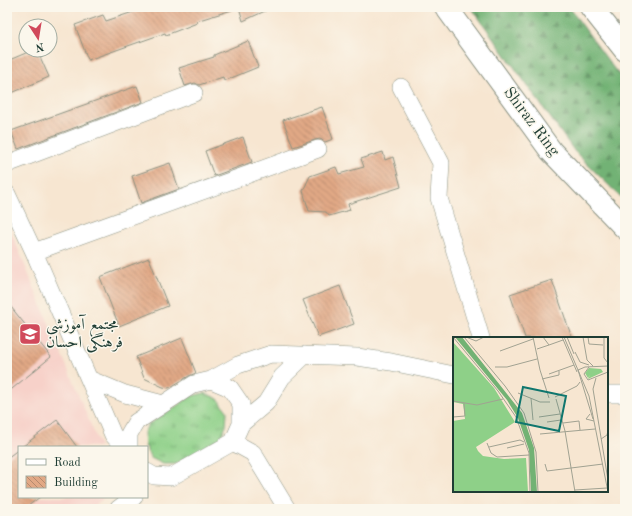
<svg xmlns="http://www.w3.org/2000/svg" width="632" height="516" font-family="'Old Standard TT',Amiri,serif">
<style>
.built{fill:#f7d1c9}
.grass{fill:url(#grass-tufts);stroke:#56865e}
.forest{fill:url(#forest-firs);stroke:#487854}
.building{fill:url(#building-back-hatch)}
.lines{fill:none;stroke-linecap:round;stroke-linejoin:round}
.minor-casing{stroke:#8b9282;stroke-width:18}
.highway-casing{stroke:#8b9282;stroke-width:24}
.minor{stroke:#fff;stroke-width:17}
.highway{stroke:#fff;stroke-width:22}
.labels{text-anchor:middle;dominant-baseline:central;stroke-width:3;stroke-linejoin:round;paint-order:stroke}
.street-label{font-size:16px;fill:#1f3d34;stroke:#fbf7ec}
.poi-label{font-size:16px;fill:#1f3d34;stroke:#fbf7ec;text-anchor:start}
.inset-road{fill:none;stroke:#a1a292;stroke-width:1}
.view{fill:#0f766e;fill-opacity:0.15;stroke:#0f766e;stroke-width:2}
.inset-edge{fill:none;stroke:#1f3d34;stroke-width:2}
</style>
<defs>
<pattern id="grass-tufts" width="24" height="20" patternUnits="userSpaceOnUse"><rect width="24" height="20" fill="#8ed088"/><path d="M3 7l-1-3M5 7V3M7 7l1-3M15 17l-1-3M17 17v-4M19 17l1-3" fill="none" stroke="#73aa70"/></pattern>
<pattern id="forest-firs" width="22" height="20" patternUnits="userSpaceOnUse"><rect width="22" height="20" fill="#72b274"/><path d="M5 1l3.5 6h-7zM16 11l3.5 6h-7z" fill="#5d9260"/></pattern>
<pattern id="building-back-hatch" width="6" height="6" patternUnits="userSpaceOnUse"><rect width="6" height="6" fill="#e1a885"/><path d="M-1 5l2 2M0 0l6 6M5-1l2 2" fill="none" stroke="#b68a6e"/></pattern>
</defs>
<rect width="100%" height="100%" fill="#fbf7ec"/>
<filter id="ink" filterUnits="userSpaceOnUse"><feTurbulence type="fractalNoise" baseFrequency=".025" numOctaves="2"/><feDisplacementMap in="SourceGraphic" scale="8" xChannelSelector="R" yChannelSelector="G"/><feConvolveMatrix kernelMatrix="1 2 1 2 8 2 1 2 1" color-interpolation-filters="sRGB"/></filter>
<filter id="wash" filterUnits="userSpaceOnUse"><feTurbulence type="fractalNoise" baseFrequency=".012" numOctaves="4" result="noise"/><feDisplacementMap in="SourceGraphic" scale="16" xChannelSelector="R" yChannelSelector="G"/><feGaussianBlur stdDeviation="0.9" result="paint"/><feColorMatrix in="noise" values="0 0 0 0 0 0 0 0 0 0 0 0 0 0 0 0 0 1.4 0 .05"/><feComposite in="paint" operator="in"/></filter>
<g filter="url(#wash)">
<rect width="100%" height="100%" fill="#f7e6d1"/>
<path class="built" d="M7 222 100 447H19V497H106L89 509H7Z"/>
<path class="grass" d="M205 393 218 399 227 411 226 426 220 438 176 464H163L151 458 147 451V447H145L144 432 149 424 192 396Z"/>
<path class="forest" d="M471 7H569L615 70 625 81V201L575 152Z"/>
<g id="blocks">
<path class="building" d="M148 7H231L232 10 196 21 197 23 166 35 165 33 88 60 75 25 103 15 106 21Z
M239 7H274L243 21Z
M248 41 258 67 224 81 223 77 199 85 195 83 185 86 179 68 214 57V55Z
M33 50H37L49 77 7 95V61Z
M137 86 143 102 18 149 11 131Z
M322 107 333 139 325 142 320 139 315 140 293 147 283 120Z
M243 137 252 162 214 176 205 151Z
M383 152 385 160 393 157 401 187 348 204 350 210 329 216 326 212 309 211 303 191 310 176 336 167 339 174 364 167 361 159Z
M170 163 179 189 141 203 132 176Z
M149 258 168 306 119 326 100 277Z
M552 280 572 338H525L510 294Z
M340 286 354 324 318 337 303 300Z
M7 302 51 357 7 393Z
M182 338 196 373 189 376 169 388 163 387 144 378 136 357Z
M57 420 77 447H22Z
M19 449V497H40L24 509H7V458Z"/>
</g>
</g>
<g filter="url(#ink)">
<use href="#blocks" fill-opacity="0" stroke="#8b9282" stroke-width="1"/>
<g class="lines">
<g class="minor-casing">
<path id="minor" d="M401 87 441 163 439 198 481 338
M7 164 194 93
M7 194 34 252 113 435 124 447
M34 252 318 149
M89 379 125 394 163 404
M211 380 238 365 271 354 357 357 391 362 454 375
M607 394H625
M241 424 266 403 282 377 305 355
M233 442 253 453 287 509
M129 447V434L136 422 194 384 211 380 230 388 241 404V424L233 442 171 477 154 476 147 472
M118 509 134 497"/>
</g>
<g class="highway-casing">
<path id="highway" d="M446 7 551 151 625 228
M591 7 625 50"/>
</g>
<use href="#minor" class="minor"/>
<use href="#highway" class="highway"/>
</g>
</g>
<defs>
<g id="school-square" transform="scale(1.15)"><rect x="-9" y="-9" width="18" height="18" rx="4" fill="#d1495b" stroke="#fbf7ec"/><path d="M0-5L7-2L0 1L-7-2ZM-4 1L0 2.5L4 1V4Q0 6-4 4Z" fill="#fff"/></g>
</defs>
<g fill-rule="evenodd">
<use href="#school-square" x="30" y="334"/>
</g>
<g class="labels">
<g class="street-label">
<text transform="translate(531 122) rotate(53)">Shiraz Ring</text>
</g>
<g class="poi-label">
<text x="46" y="325">مجتمع آموزشی<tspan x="46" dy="18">فرهنگی احسان</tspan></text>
</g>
</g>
<g transform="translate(453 337)">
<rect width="155" height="155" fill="#f7e6d1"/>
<path d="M0 5 41 51 62 85 23 110 25 114 30 119 51 122 73 121 75 155H0V84L12 82 10 67 0 65ZM136 31 148 32 150 35 135 42 137 38 135 41 132 36Z" fill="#8ed088"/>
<path d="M2 0H9L69 76 81 111 84 155H78L76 113 65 81 54 63Z" fill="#72b274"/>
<path class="inset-road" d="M0 0 45 54 63 80 76 116 77 155M11 0 52 49 71 76 83 115 85 155M13 0 23 4 31 0M80 0 87 33 96 61M90 0 96 8 110 3M109 0 124 35M111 0 136 59 155 155M114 0 121 17M130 0 134 23 140 29M135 0 136 7 150 8M151 0V21L155 26M84 12 96 8M47 14 80 2M122 15 127 25 136 28M42 30H54L84 22M136 30 131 37 135 43 155 35M96 37 121 28M143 41 140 52 155 143M89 42 106 38V34M65 56 87 65H97M102 60 124 49 127 45M78 61 80 83M103 62 112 94 122 155M0 64 24 68 50 62M137 77 133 82 141 84M0 80 12 79 11 66M86 80 107 77M140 82 125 33 132 30 155 29M94 85 108 83M110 86 126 84 127 93M87 97 142 92M148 102 154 98 155 93M34 106 38 116 44 120 76 118M36 110 67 103 71 105M54 111 71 107M92 127 94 134 150 127M122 153 154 151"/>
<path class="view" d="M70 50 113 59 106 94 63 85Z"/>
<rect width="155" height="155" class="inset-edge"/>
</g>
<rect width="632" height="516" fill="none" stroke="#fbf7ec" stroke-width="24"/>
<rect x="18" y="446" width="130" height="52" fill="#fbf7ec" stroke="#a3ada2"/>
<rect x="26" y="459" width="20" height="6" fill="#ffffff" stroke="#a3ada2"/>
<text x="54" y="466" font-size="12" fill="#1f3d34">Road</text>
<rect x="26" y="476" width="20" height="12" fill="url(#building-back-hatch)" stroke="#a3ada2"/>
<text x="54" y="486" font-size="12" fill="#1f3d34">Building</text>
<g transform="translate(38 38) rotate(168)"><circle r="19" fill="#fbf7ec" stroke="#a3ada2"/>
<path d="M0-3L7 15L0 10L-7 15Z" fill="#d1495b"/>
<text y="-6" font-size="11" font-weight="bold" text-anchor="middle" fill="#1f3d34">N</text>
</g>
</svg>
